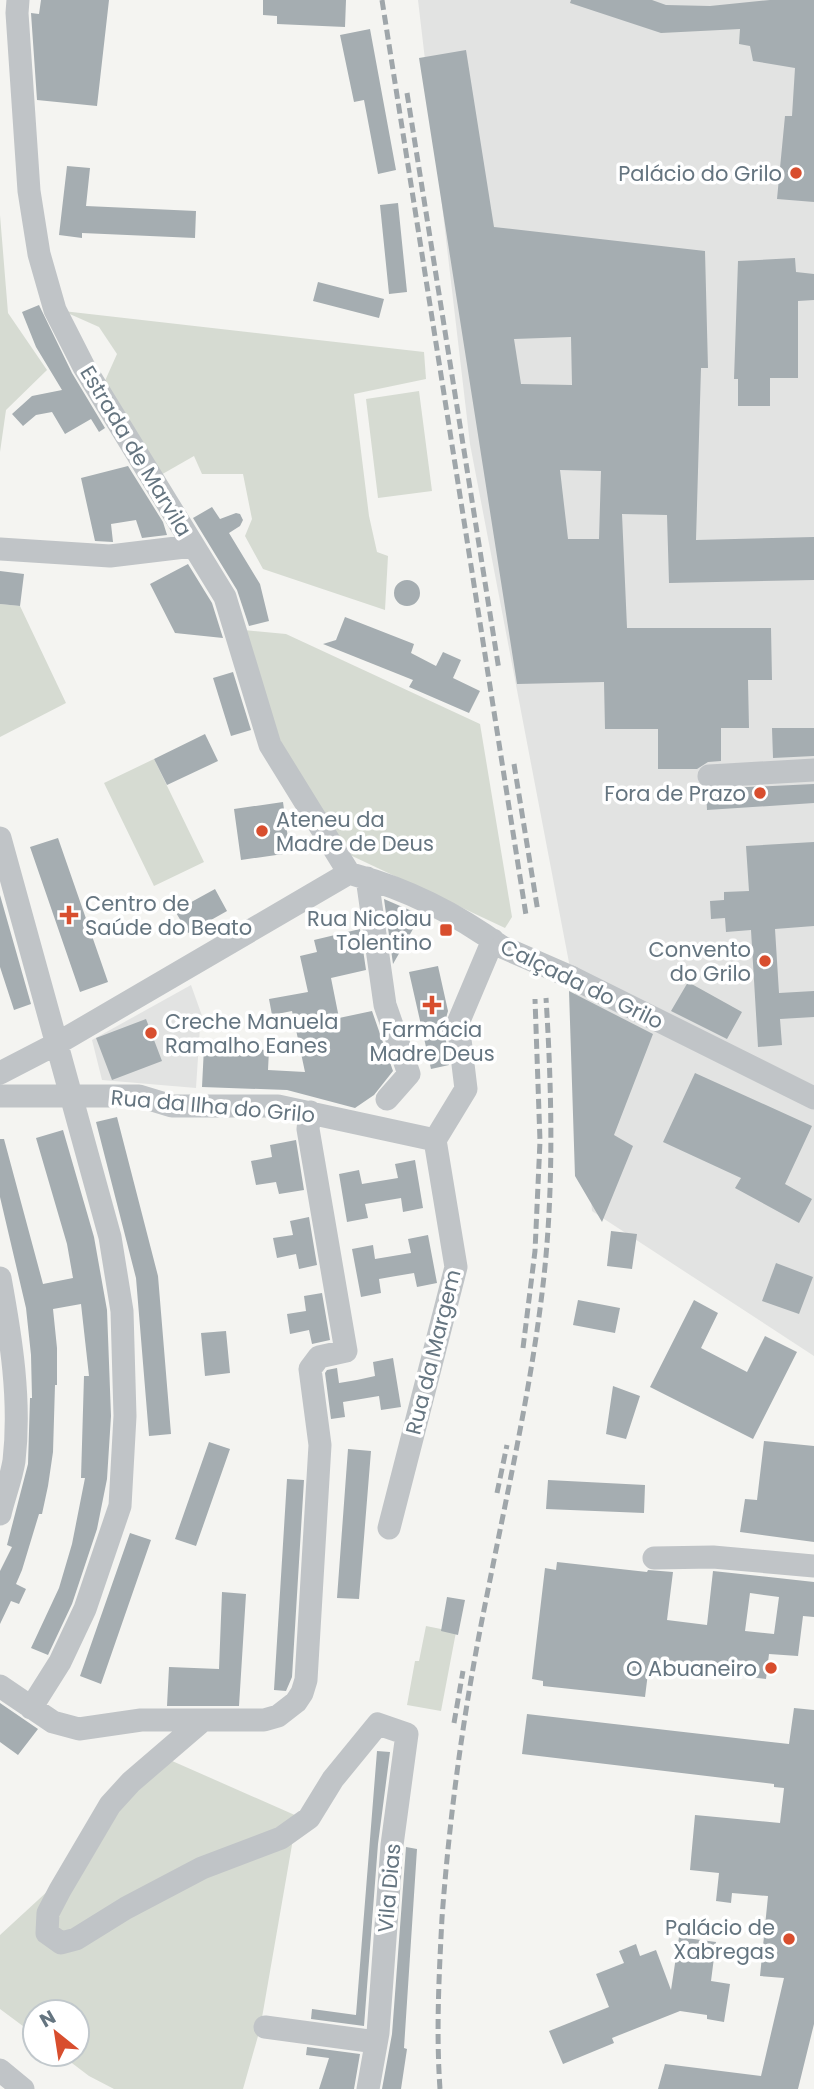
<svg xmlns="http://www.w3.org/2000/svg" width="814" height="2089" font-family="Poppins,sans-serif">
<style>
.built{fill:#e2e3e2}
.green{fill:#d6dbd2}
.building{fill:#a5adb1;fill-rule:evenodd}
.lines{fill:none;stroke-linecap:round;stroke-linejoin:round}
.minor{stroke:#c0c4c7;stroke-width:23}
.rail{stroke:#9fa6aa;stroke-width:5;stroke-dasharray:10 5;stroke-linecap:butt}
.minor-bridge{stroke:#c0c4c7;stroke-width:23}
.poi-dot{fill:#d84e2e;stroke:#fff;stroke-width:2.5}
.labels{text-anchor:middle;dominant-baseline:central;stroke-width:7;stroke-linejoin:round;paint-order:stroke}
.poi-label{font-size:21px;fill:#657580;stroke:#fff;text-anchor:end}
.street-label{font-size:21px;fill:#657580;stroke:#fff}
</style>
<rect width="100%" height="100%" fill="#f4f4f1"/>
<path class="built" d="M418 0H814V1356L592 1211 575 994 470 444Z
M191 985 206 1027H200L196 1088 102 1080 92 1040Z"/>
<path class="green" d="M0 215 8 313 47 370 6 410 0 452Z
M63 311 424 352 426 379 354 394 369 516 377 552 388 556 385 610 263 569 245 536 252 519 243 474H202L194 456 159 476 104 383 117 354 99 327Z
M419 391 432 491 378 498 366 399Z
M0 604 20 606 66 703 0 737Z
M244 630 286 634 480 724 512 917 505 928 350 855 272 733Z
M154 759 204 862 154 886 104 783Z
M426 1626 456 1632 441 1711 407 1705 415 1661H419Z
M154 1753 297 1816 260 2029 243 2089H114L89 2076 60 2054H77V2012H35V2035L0 2009V1935L50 1889Z"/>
<path class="building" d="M41 0H109L97 106 37 100 31 13 39 14Z
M263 0H346L345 27 277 24V16L263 15Z
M571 0H652L666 5 710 6 770 0H814V202L777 199 785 116H792L795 68 753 61 750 46 739 44 740 29 661 33 570 3Z
M370 29 396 170 378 174 364 100 354 102 340 35Z
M466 50 494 227 705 251 708 368H701L696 540 814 537V580L669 583 667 515 622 514 627 628H771L772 680H748L749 728H721V761L708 762 697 769H658V729H605L604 682 517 684 419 58ZM571 337 572 385 521 384 514 339ZM560 470 601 471 599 539H568Z
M67 166 90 168 86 206 196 211 195 238 82 233V238L59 235Z
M398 203 407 292 389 294 380 205Z
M795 258 796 272 814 274V300L798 301V378H770V406H738V379H734L738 261Z
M318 282 384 299 379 318 313 301Z
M39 305 72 373 105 428 99 432 91 419 65 434 52 412 36 415 23 426 12 414 32 396 62 390 36 347 22 312Z
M128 466 163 522 167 535 142 538 136 520 111 524 113 542 95 541 81 478Z
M212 507 220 519 236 513 240 514 243 520 240 526 229 533 260 584 269 621 249 626 237 590 193 518Z
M188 564 212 603 223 638 175 633 150 584Z
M0 571 24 574 20 606 0 604Z
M394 593a13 13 0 1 1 26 0a13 13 0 1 1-26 0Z
M345 617 414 644 411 653 436 666 443 652 461 660 453 678 480 691 469 713 409 687 413 680 323 644 336 640Z
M233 672 251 730 231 736 213 678Z
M772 728H814V756L773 758Z
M205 734 218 761 167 785 154 759Z
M814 784V803L707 810 706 789Z
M283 802 290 853 241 860 234 809Z
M58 838 108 982 80 992 30 847Z
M814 842V926L775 929 779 993 814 991V1017L780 1019 782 1045 758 1047 751 930 726 932 725 918 711 919 710 901 724 900V892L749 891 746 846Z
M215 889 227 911 188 933 175 911Z
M0 895 31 1004 14 1010 0 967Z
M384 899 421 915 393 964Z
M360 929 366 970 331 978 339 1018 372 1011 393 1071 374 1095 355 1108 287 1090 202 1087 204 1047 269 1050 268 1070 305 1072 292 1011 272 1015 269 999 308 992 300 956 317 952 314 940Z
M438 966 448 1011 444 1025 449 1065 431 1069 409 972Z
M688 982 742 1012 727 1039 671 1011Z
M569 991 653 1034 614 1135 633 1146 602 1222 575 1176Z
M146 1019 162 1061 112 1080 96 1038Z
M695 1073 812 1126 785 1184 812 1199 799 1223 735 1188 741 1178 663 1142Z
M117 1117 158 1276 171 1434 149 1436 136 1278 96 1122Z
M63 1130 94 1237 107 1310 111 1416 107 1479 97 1529 72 1604 48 1655 31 1648 59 1588 72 1544 85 1478H81L84 1376H89L81 1304 53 1309 57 1348V1385H55L53 1452 48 1486 42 1514H39L22 1570 16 1584 26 1589 19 1604 11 1601 0 1624V1571L12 1547 7 1545 28 1464 30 1398H32L31 1355 26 1308 0 1197V1139H4L43 1284 73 1278 67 1244 36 1138Z
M296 1140 304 1190 279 1194 276 1182 256 1185 251 1161 272 1157 270 1145Z
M415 1160 423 1208 403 1212 401 1198 365 1204 368 1218 347 1222 339 1174 359 1170 362 1184 398 1178 395 1164Z
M309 1217 317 1265 299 1269 296 1254 277 1258 273 1238 293 1235 290 1221Z
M611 1231 637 1234 632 1269 607 1266Z
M428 1235 437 1283 417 1287 414 1273 396 1276 379 1279 381 1293 361 1297 352 1249 373 1245 375 1259 411 1253 408 1239Z
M776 1263 813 1277 799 1314 762 1301Z
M322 1293 330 1340 312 1344 309 1330 290 1334 287 1314 306 1311 304 1296Z
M578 1300 620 1308 615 1333 573 1325Z
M694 1300 718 1313 701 1348 747 1372 765 1336 797 1352 753 1439 650 1387Z
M226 1331 230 1373 205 1376 201 1333Z
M393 1358 401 1407 381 1410 379 1396 343 1402 345 1417 331 1419 325 1373 327 1370 337 1368 339 1383 357 1380 375 1376 373 1362Z
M613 1386 640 1396 626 1439 606 1434Z
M764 1441 814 1446V1542L740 1532 745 1499 757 1500Z
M209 1442 230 1449 196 1546 175 1539Z
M348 1449 371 1451 359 1599 337 1598Z
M287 1479 304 1480 292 1677 286 1691 274 1690Z
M548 1480 645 1485 644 1513 546 1509Z
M130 1533 151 1540 101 1684 80 1676Z
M557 1562 647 1572 648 1570 673 1572 667 1620 707 1625 713 1571 814 1582V1617L803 1616 798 1656 769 1654 766 1679 649 1665 645 1697 543 1686V1681L532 1679 545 1568 556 1570ZM750 1593 779 1597 774 1634 745 1631Z
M222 1592 246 1594 239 1706H167L169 1667 219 1669Z
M447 1597 465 1600 458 1635 441 1631Z
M0 1703 38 1729 18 1755 0 1742Z
M794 1708 814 1710V2024L798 2089H658L665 2064 761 2076 784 1978 760 1976 768 1896 732 1893 731 1903 716 1901 719 1873 690 1870 695 1815 780 1823 784 1788 774 1787V1784L522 1754 527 1714 789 1744Z
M377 1751 390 1752 378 1844 364 2026 311 2019 312 2009 356 2015Z
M406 1847 417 1849 404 2048 407 2049 401 2089H382L392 2034Z
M679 1937 716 1942 711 1981 730 1984 724 2022 707 2019V2015L680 2011 612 2038 614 2043 563 2064 549 2031 609 2007 596 1974 624 1963 619 1951 636 1944 640 1956 656 1950 671 1990Z
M307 2047 360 2054 354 2089H319L329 2058 306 2055Z"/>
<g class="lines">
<path class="minor" d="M18 0 17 13 29 191 39 254 55 310 84 367 225 597 270 745 349 873
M0 549 110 556 193 546
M709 776 814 770
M0 838 110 1237 122 1311 125 1416 120 1506 85 1609 60 1662 31 1708
M355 875C407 889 458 915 502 947
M367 878 385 1005 409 1074 387 1099
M571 977 814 1098
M0 1073 58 1043 349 873
M0 1096H139L172 1106H278L435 1140
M0 1278C11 1338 21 1400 14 1461 11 1479 4 1497 0 1514
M389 1528 456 1267 435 1140 466 1089 458 1023 493 940
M654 1558 713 1557 814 1566
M0 1686 53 1722 79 1729 141 1720H264L278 1716 296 1702 302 1693 306 1680 320 1445 310 1369 319 1357 346 1351 308 1129 310 1112
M202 1721 131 1782 110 1805 60 1890 48 1913 47 1933 61 1943 76 1939 126 1908 202 1868 281 1838 309 1818 333 1779 378 1724 407 1734 392 1845 378 2033 368 2089
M265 2027 376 2042
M0 2070 23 2089"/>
<path class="rail" d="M382 0 526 915
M407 93 499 670
M514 764 538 912
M523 1348 535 1251 540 1141 535 999
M497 1493 507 1445
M454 1723 463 1671
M440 2089C436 2032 439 1975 442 1918 450 1809 465 1702 487 1595 507 1493 531 1389 543 1285 554 1190 552 1094 546 998"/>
<path class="minor-bridge" d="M502 947 571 977"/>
</g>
<g class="poi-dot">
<circle cx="796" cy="173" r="7"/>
<circle cx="760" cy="793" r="7"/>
<circle cx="262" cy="831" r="7"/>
<path d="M65.5 904.5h7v7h7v7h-7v7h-7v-7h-7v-7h7z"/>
<rect x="439" y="923" width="14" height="14" rx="3.5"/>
<circle cx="765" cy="961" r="7"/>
<path d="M428.5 994.5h7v7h7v7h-7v7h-7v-7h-7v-7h7z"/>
<circle cx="151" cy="1033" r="7"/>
<circle cx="771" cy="1668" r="7"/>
<circle cx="789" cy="1939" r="7"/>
</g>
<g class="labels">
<g class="poi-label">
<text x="782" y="173">Palácio do Grilo</text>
<text x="746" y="793">Fora de Prazo</text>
<text x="276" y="819" text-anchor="start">Ateneu da<tspan x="276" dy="24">Madre de Deus</tspan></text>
<text x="85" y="903" text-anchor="start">Centro de<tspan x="85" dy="24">Saúde do Beato</tspan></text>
<text x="432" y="918">Rua Nicolau<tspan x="432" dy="24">Tolentino</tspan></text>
<text x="751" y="949">Convento<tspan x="751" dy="24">do Grilo</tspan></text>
<text x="165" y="1021" text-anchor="start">Creche Manuela<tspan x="165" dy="24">Ramalho Eanes</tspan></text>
<text x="432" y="1029" text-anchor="middle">Farmácia<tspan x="432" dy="24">Madre Deus</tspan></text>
<text x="757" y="1668">O Abuaneiro</text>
<text x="775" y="1927">Palácio de<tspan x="775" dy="24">Xabregas</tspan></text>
</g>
<g class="street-label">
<text transform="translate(136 451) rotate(59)">Estrada de Marvila</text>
<text transform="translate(582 984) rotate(26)">Calçada do Grilo</text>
<text transform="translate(213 1106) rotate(5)">Rua da Ilha do Grilo</text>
<text transform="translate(433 1352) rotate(-76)">Rua da Margem</text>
<text transform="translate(389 1888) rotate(-85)">Vila Dias</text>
</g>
</g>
<g transform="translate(56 2033) rotate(330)"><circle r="33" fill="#ffffff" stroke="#c1c8cc" stroke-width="2"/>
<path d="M0-5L12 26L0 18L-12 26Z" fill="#d84e2e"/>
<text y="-10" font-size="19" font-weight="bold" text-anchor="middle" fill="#657580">N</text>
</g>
</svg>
